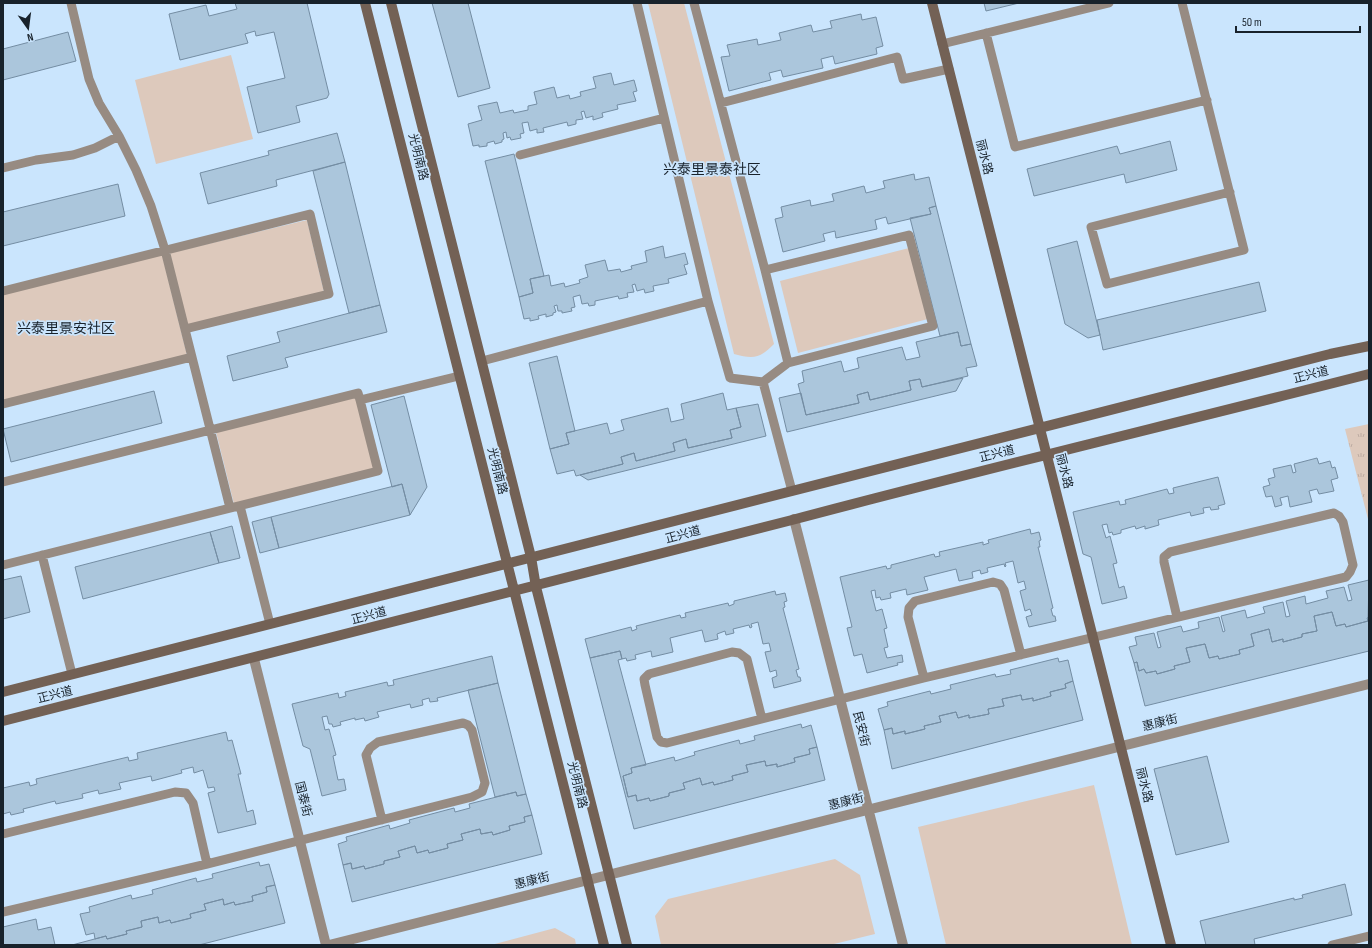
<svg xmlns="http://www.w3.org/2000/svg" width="1372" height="948" font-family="'Sofia Sans Condensed','Noto Sans SC',sans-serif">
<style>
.grass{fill:url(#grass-tufts)}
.green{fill:#ddc9bc}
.building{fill:#abc6dc;stroke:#748da3}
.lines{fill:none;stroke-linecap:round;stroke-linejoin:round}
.lane{stroke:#978b82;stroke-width:9}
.street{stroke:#978b82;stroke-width:10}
.secondary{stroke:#736155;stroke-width:10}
.labels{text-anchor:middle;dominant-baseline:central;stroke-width:3.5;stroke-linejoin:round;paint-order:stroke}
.street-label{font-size:12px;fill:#18222b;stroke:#cae5fd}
.quarter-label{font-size:14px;fill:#18222b;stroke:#cae5fd}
</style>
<defs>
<pattern id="grass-tufts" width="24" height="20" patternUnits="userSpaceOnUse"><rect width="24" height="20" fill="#ddc9bc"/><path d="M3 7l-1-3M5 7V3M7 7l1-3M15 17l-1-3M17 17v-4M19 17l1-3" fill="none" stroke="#bdaca2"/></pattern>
</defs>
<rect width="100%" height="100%" fill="#cae5fd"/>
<path class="grass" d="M1369 424V523L1345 429Z"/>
<path class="green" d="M648 3H684L774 344C759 359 753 359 734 354Z
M231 55 253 139 156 164 135 80Z
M307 220 324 292 187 326 170 253Z
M909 248 928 319 798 353 780 281Z
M162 254 187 355 3 401V294Z
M356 397 374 469 234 504 216 432Z
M1094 785 1132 945H946L918 827Z
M835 859 860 875 875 934 830 945H661L655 916 668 899Z
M555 928 575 939 576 945H491Z"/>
<path class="building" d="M235 3H307L329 94 327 98 296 106 300 122 258 133 247 87 285 78 274 32 256 36 255 31 245 34 248 43 180 60 169 14 206 5 209 16 237 9Z
M432 3H468L490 88 458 97Z
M984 3H1019L986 11Z
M861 14 862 20 876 17 883 46 876 48 877 54 835 64 833 56 821 59 823 68 783 77 781 70 769 73 771 80 729 91 721 57 730 56 727 45 757 39 758 45 781 40 779 33 811 25 813 32 832 28 830 21Z
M68 32 76 61 3 80V49Z
M611 73 614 85 634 80 637 91 633 92 636 101 617 105 618 109 602 113 603 117 593 120V116L586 118 584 111 581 112 583 119 576 120V124L568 126 567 122 543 128 544 132 537 133V129L530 131 528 122 522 123 524 133 520 134 521 138 511 140 510 137 507 138 506 132 503 133 504 139 502 140V142L495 144 494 141 487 143V146L479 147V145L473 146 468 124 482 120 478 106 497 102 500 113 513 110 514 113 528 110V106L537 104 534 92 554 87 557 98 569 95 570 99 581 96 580 92 596 88 593 77Z
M337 133 345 162 276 180 277 186 208 204 200 173 269 155 268 151Z
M1170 141 1177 170 1126 183 1124 174 1034 196 1027 169 1117 146 1120 154Z
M514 154 544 276 530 279 533 293 519 297 485 161Z
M345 162 380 305 349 313 313 171Z
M914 174 915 180 929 177 936 206 929 208 931 214 888 224 886 217 875 220 877 229 836 238 835 231 823 234 825 241 783 252 775 219 783 217 781 207 810 200 811 206 834 201 832 194 864 186 866 193 885 188 883 181Z
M118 184 125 216 3 246V212Z
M936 206 971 344 961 346 958 332 940 336 910 218 931 214 929 208Z
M1077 241 1100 335 1088 338 1065 324 1047 249Z
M663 246 665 258 685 253 688 264 684 265 687 274 668 279 669 283 653 286 654 291 645 293 644 289 637 291 635 284 632 285 634 292 627 293 628 297 619 299 618 296 595 301V305L589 306 588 303 582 304 580 295 573 297 575 307 571 308 572 311 562 313V311H558L557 305 554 306 556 312 553 313V315L546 317V314L538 316 539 319 530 321V318L524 319 519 297 533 293 530 279 549 275 551 286 564 283 565 287 580 283 579 280 588 277 585 265 605 260 608 271 620 269 621 272 632 269 631 266 647 262 645 251Z
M1259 282 1266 311 1103 350 1097 320Z
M380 305 387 332 285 358 288 367 233 381 227 356 280 342 277 332Z
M958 332 961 346 971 344 977 366 966 368 968 376 922 387 920 379 909 381 911 390 870 400 868 392 857 395 859 403 806 415 798 384 804 382 802 371 841 361 844 372 859 368 857 358 902 347 906 360 920 357 916 342Z
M557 356 575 431 566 433 569 444 550 449 529 363Z
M963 378 956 391 787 432 779 398 801 393 806 415 859 403 857 395 868 392 870 400 911 390 909 381 920 379 922 387Z
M154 391 162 423 11 462 3 429Z
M723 393 727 410 736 408 741 427 730 430 732 438 688 448 686 439 673 443 675 451 636 461 634 453 621 457 623 464 576 476 574 470 557 474 550 449 569 444 566 433 607 423 610 434 624 430 621 420 668 408 671 422 684 419 681 404Z
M404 396 427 487 410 515 402 484 392 487 371 405Z
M758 404 766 436 588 480 580 475 623 464 621 457 634 453 636 461 675 451 673 443 686 439 688 448 732 438 730 430 741 427 736 408Z
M1317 458 1319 464 1330 461 1332 468 1335 467 1338 478 1331 480 1334 491 1319 494 1317 489 1309 491 1312 502 1290 507 1288 496 1280 498 1282 505 1275 507 1272 496 1266 497 1263 487 1270 485 1268 479 1275 477 1273 469 1291 465 1293 473 1296 472 1294 464Z
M1218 477 1225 504 1218 506 1219 509 1211 510 1210 507 1203 508 1204 513 1191 516 1190 512 1158 520 1159 525 1145 529V526L1136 529 1135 526 1121 530V533L1113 535 1112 532 1109 533 1107 524 1102 525 1106 538 1110 536 1117 563 1113 564 1119 588 1124 586 1127 598 1102 604 1091 557 1083 554 1073 512 1119 501 1120 505 1126 504 1125 500 1167 489 1169 494 1174 493 1173 488Z
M402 484 410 515 279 548 271 517Z
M271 517 279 548 260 553 252 522Z
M232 526 240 558 219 563 210 532Z
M1030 529 1031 534 1039 532 1041 540 1039 541 1040 547H1038L1053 608 1051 609 1053 616H1055L1056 621 1029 627 1026 617 1032 615 1030 609 1025 611 1020 591 1026 589 1024 581 1018 583 1013 561 1005 563 1006 566 1005 567 1004 564 987 568 988 572 981 574 980 570 972 572 973 578 959 581 956 569 924 577 928 590 907 595 906 589 890 593 891 598 881 600 880 597 876 598 875 590 871 591 876 611 882 609 887 628 884 629 888 647 884 648 887 658 902 655 903 662 897 663 898 665 867 673 862 654 854 656 847 628 852 627 840 577 886 566 887 569 891 568V565L934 554 935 557 940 556 939 552 983 542V545L989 543 988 540Z
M210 532 219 563 83 599 75 567Z
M21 576 30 612 3 619V580Z
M1369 580 1368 621 1346 627 1345 624 1336 626 1332 612 1314 616 1317 631 1302 634V637L1283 642V639L1272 642 1269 629 1251 634 1254 646 1239 650 1240 654 1219 659 1218 656 1209 658 1205 644 1186 648 1190 662 1174 666 1175 669 1157 674 1156 671 1146 673 1144 669 1139 671 1137 662 1134 663 1129 647 1137 645 1135 637 1154 633 1158 648 1161 647 1157 632 1181 626 1183 632 1199 628 1198 622 1219 617 1223 632 1225 631 1221 616 1245 610 1247 618 1265 613 1263 607 1283 602 1286 617 1290 616 1286 601 1305 596 1306 604 1328 598 1326 591 1344 587 1348 601 1352 600 1348 585Z
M775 591 776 595 785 593 787 601 784 602 785 607 783 608 799 669 796 670 798 677H800L801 681 774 688 772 678 777 676 776 670 770 672 765 652 771 651 769 643 763 644 758 622 751 624 752 627 750 628 749 625 733 629 734 633 726 635 725 631 717 634 718 639 705 642 702 630 670 638 673 652 652 657 651 651 635 655 636 659 627 661 626 658 622 659 620 651 590 658 585 639 631 627 632 631 637 629 636 626 680 615 681 618 686 617 685 613 728 603 729 606 734 604V601Z
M1332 612 1336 626 1345 624 1346 627 1368 621 1367 618 1369 617V651L1145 706 1134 663 1137 662 1139 671 1144 669 1146 673 1156 671 1157 674 1175 669 1174 666 1190 662 1186 648 1205 644 1209 658 1218 656 1219 659 1240 654 1239 650 1254 646 1251 634 1269 629 1272 642 1283 639V642L1302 637V634L1317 631 1314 616Z
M620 651 622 659 618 660 646 765 631 768 632 773 623 776 628 797 636 795 637 801 649 798 650 801 669 796V793L685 789 683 783 700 778 702 785 713 782 714 785 733 780 732 776 748 772 746 765 765 761 766 766 777 764V767L795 762 794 758 810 754 809 749 817 747 825 780 634 829 590 658Z
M492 656 498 683 437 698 438 701 430 702 429 698 422 700 423 705 411 708 410 704 377 712 379 717 365 721 364 718 355 720V718L340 722 341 725 333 727 332 724H329L327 716 322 717 325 730 329 729 336 755 333 756 338 780 344 779 346 790 322 796 310 749 303 746 292 704 338 693 339 698 346 696 345 692 387 682 388 686 394 685 393 680Z
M1058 658 1059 662 1068 660 1073 681 1065 684 1066 688 1050 692 1051 696 1033 701V698L1022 700 1021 695 1002 699 1004 706 988 709 989 714 969 718V715L958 718 956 712 939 716 941 722 924 726 925 729 905 734V731L893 734 892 728 884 730 878 709 888 706 887 702 930 691 931 694 951 689 950 685 995 674 996 677 1011 674 1010 670Z
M1073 681 1083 720 892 769 884 730 892 728 893 734 905 731V734L925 729 924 726 941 722 939 716 956 712 958 718 969 715V718L989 714 988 709 1004 706 1002 699 1021 695 1022 700 1033 698V701L1051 696 1050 692 1066 688 1065 684Z
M498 683 526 794 517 796 516 792 495 797 468 690Z
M801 724 802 728 811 725 817 747 809 749 810 754 794 758 795 762 777 767V764L766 766 765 761 746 765 748 772 732 776 733 780 714 785 713 782 702 785 700 778 683 783 685 789 669 793V796L650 801 649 798 637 801 636 795 628 797 623 776 632 773 631 768 674 757 675 761 695 755 694 752 739 740 740 744 755 740 754 736Z
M226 732 228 741 232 740 241 774H238L247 812 253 810 256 824 218 833 208 793 215 791 214 787 208 788 203 770 194 773 193 767 181 770 182 773 152 781 151 776 119 783 121 789 99 794 98 790 82 794 83 798 56 804 55 801 23 809 24 812 11 815 10 812 3 814V788L29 782 30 786 37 784 36 779 128 757 129 761 138 759 137 753Z
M1207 756 1229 842 1176 855 1154 769Z
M516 792 517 796 526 794 532 815 524 817 525 822 509 826 510 830 493 835 492 832 481 834 480 829 461 834 463 840 447 844 448 848 429 853 428 850 417 853 415 846 398 851 400 857 384 861V864L365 869 364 866 352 869 351 863 343 865 338 844 347 841 346 837 389 825 390 829 410 823 409 820 454 808 455 812 470 808 469 804Z
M532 815 542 854 352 902 343 865 351 863 352 869 364 866 365 869 384 864V861L400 857 398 851 415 846 417 853 428 850 429 853 448 848 447 844 463 840 461 834 480 829 481 834 492 832 493 835 510 830 509 826 525 822 524 817Z
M259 862 260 866 269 864 275 885 266 887 267 892 252 896 253 901 235 905 234 902 224 905 223 899 204 904 206 910 190 914 191 918 171 923 170 920 159 923 158 917 141 921 142 927 126 931 127 934 107 939 106 936 95 939 94 933 86 935 80 914 90 912 89 907 131 895 132 899 153 894 152 890 196 878 197 882 213 878 212 874Z
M1345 884 1352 915 1254 939 1255 945H1206L1200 921 1294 898V900L1303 898 1302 895Z
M275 885 285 923 199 945H72L106 936 107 939 127 934 126 931 142 927 141 921 158 917 159 923 170 920 171 923 191 918 190 914 206 910 204 904 223 899 224 905 234 902 235 905 253 901 252 896 267 892 266 887Z
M36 919 38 930 51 927 55 945H3V927Z"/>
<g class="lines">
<path class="lane" d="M71 3 89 79 99 103 119 136 136 170 151 206 165 250 230 508
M637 3 708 301 730 378 763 382 788 363 765 270 694 3
M1182 3 1244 250 1107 284 1091 227 1230 192
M986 33 1015 147 1207 100
M942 44 1109 3
M721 103 897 57 903 79 949 69
M520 155 664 118
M3 168 36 160 73 155 95 148 119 136
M765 270 909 235 933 326 788 363
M3 291 310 214 329 294 185 329
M482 361 708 301
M763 382 792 491
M3 404 192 357
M3 482 358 393 360 400
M240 506 270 624
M42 555 72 674
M3 565 378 471 360 400 459 376
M924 678 908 617 909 608 915 601 993 582 1000 584 1004 590 1021 655
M762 719 747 659 739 653 732 652 649 674 644 679 645 685 657 737 661 742 667 743 924 678 1346 577 1350 572 1353 565 1343 522 1339 516 1334 513 1170 552 1164 557V562L1177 617
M3 834 175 792 186 793 193 803 207 864
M3 912 207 864 472 797 482 792 485 783 472 730 468 725 463 723 378 742 370 748 366 755 382 820
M1332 945 1369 936"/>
<path class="street" d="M794 519 903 945
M254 659 326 945
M329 945 1369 684"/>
<path class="secondary" d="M365 3 604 945
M391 3 531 557 536 587 627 945
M932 3 1171 945
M3 692 1330 354 1369 346
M3 721C267 656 530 589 792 520 984 469 1177 423 1369 374"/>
</g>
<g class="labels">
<g class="street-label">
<text transform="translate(418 157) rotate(76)">光明南路</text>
<text transform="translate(984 157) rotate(76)">丽水路</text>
<text transform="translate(1311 375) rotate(-14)">正兴道</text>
<text transform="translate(997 454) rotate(-14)">正兴道</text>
<text transform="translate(497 471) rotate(76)">光明南路</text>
<text transform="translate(1064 471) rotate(76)">丽水路</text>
<text transform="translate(683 535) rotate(-15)">正兴道</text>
<text transform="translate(369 616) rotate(-15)">正兴道</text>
<text transform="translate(55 695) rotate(-14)">正兴道</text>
<text transform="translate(1160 723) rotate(-14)">惠康街</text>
<text transform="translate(861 729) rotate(76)">民安街</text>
<text transform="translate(577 785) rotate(76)">光明南路</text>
<text transform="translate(1144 785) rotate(76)">丽水路</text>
<text transform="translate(303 799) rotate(76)">国泰街</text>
<text transform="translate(846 802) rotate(-14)">惠康街</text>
<text transform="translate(532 881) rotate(-14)">惠康街</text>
</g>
<g class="quarter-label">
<text x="712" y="169">兴泰里景泰社区</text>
<text x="66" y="328">兴泰里景安社区</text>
</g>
</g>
<rect width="1372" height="948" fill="none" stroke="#18222b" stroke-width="8"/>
<g transform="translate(28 28) rotate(166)" stroke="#cae5fd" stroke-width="3" paint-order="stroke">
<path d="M0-3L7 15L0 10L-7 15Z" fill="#18222b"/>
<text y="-6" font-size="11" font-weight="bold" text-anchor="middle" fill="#18222b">N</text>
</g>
<path d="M1236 26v6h124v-6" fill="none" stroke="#18222b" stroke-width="2"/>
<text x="1242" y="26" font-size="12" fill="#18222b" stroke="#cae5fd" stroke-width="3" paint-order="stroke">50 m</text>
</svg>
